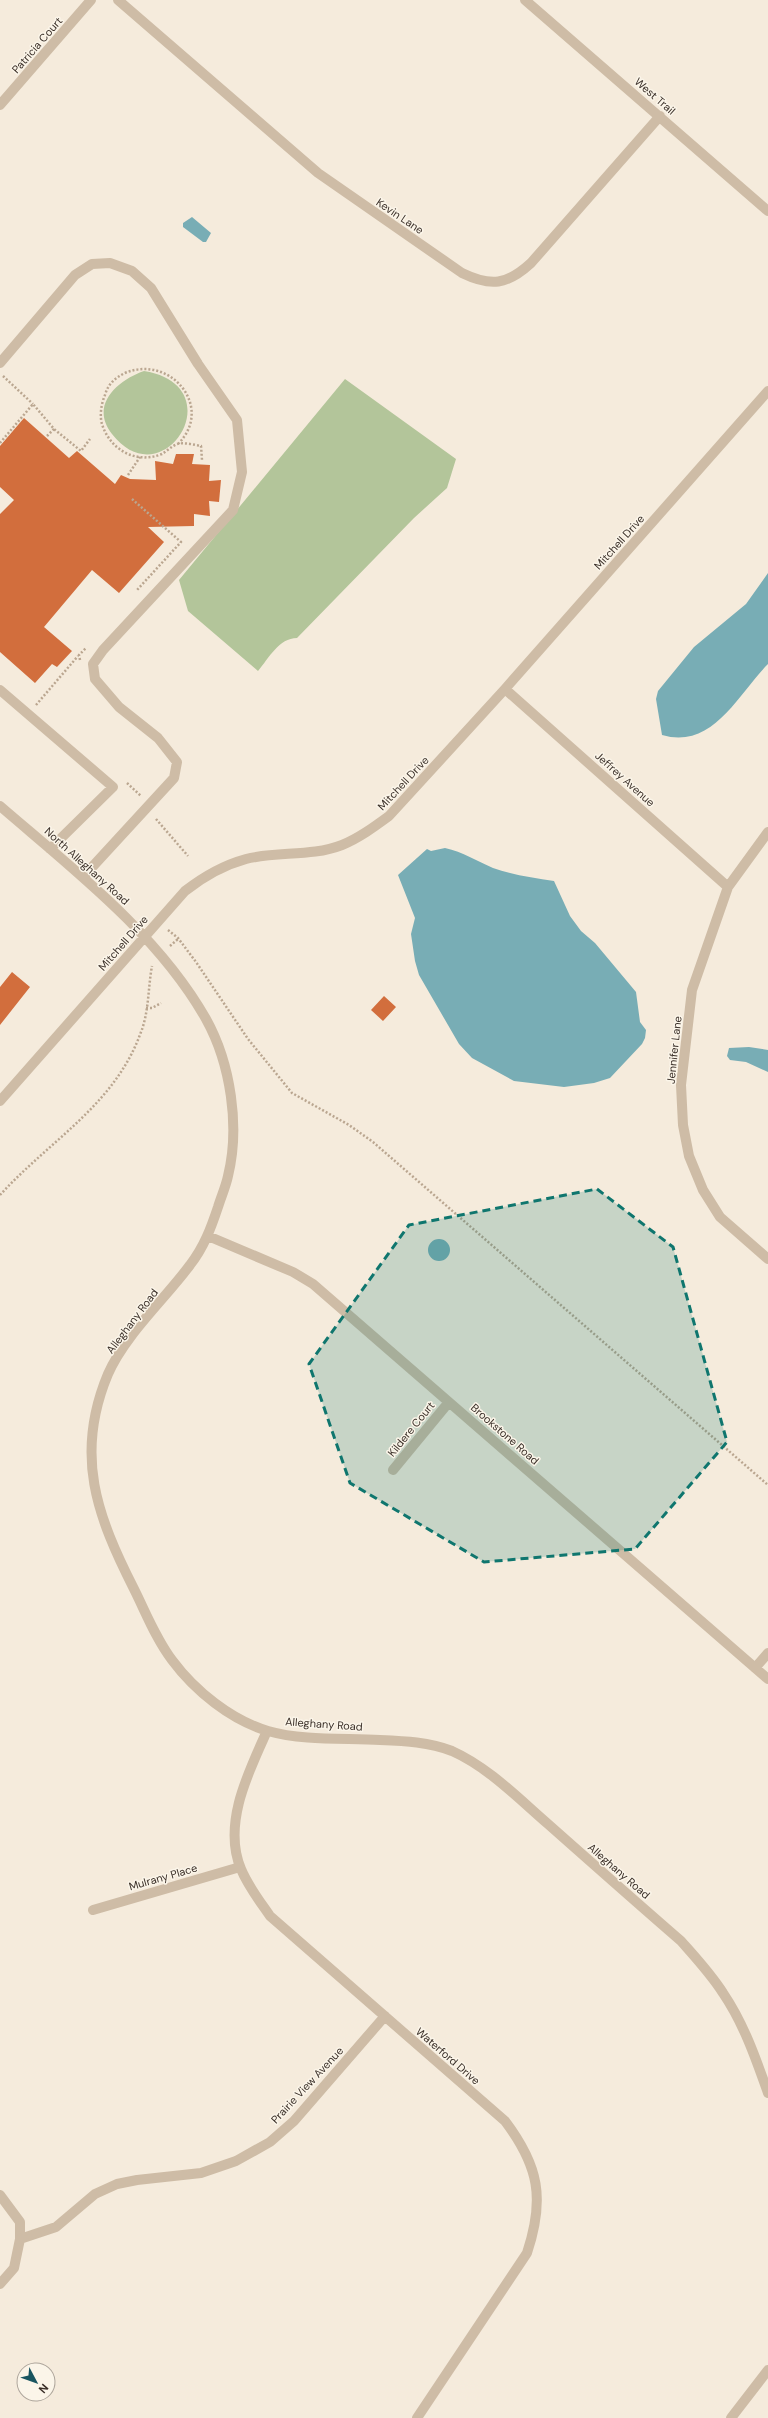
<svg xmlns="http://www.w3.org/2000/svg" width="768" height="2418" font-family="'DM Sans',sans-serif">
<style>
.green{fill:#b3c59a}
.water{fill:#78adb5}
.building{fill:#d26e3d}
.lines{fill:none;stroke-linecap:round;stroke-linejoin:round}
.path{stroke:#baa690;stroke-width:2.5;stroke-dasharray:2 2;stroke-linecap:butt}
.minor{stroke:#cebca6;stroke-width:10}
.marked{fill:#0f766e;fill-opacity:0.2;stroke:#0f766e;stroke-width:3;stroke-dasharray:8 5;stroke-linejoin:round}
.labels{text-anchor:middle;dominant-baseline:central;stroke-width:3;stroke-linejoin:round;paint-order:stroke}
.street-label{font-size:11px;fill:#3a2f28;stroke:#fbf5e9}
</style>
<rect width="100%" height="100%" fill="#f5ebdc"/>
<path class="green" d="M144 371C235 386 163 500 112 434 89 405 118 380 144 371Z
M345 379 456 459 447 488 414 518 297 638C279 638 269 658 258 671L188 611 179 580Z"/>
<path class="water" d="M192 217 211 233 206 242H203L183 227V223Z
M768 573V664C738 694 713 750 662 735L656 699 658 691 694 647 746 604Z
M445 848C463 852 477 861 493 868 513 875 533 878 554 881L570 916 581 931 595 943 636 992 640 1022 646 1030 645 1038 642 1044 610 1078 594 1083 564 1087 514 1081 472 1058 459 1044 419 975 415 961 411 934 415 918 398 875 427 849 431 851Z
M749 1047 768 1050V1072L746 1062 730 1060 727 1056 729 1048Z
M428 1250a11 11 0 1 1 22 0a11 11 0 1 1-22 0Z"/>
<path class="building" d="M24 418 69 458 77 451 115 484 121 475 130 479 156 480 155 461 173 464 176 454H194L192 464 210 465 209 481 221 480 219 502 209 501 210 516 194 514V526L148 527 164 542 119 593 92 570 44 627 72 651 57 667 52 664 35 683 0 652V514L14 500 0 487V446Z
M12 972 30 987 0 1025V987Z
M384 996 396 1007 383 1021 371 1010Z"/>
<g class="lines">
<path class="path" d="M3 376 33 404
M47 436 54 429
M0 443 33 404 54 429 81 451 90 439
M178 444C215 407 170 354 125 373 115 378 108 384 105 395 101 404 99 418 103 427 112 451 137 464 162 454 167 451 172 446 177 444 184 442 195 445 201 446L202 460
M128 475 140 457
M132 499 181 542 137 590
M80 660 79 655 86 648
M36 705 78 656
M127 783 141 796
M156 819 188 856
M168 930 178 938 196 962 248 1039 292 1093 349 1125 373 1142 768 1485
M170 946 178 939
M146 1008H152L161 1003
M0 1195C50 1140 115 1105 141 1032 149 1012 148 987 152 966"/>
<path class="minor" d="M118 0 318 173 462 273C491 287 507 285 531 263L660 116
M525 0 768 211
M0 105 91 0
M0 363 75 275 92 264 110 263 132 271 151 288 198 364 237 420 242 472 233 510 103 650 93 664 95 679 119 707 158 738 177 762 174 778 83 877
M505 689 728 887
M0 690 113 787 50 849
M0 806C73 869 158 934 206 1019 231 1064 240 1127 228 1176 226 1186 221 1197 218 1207 211 1228 204 1247 190 1265 165 1299 125 1335 108 1374 74 1455 97 1516 134 1589 146 1613 156 1639 172 1660 195 1691 231 1720 268 1731 303 1741 344 1738 380 1740 405 1741 429 1742 452 1751 488 1767 518 1798 548 1824 592 1863 636 1902 681 1941 696 1958 711 1974 723 1993 744 2024 756 2059 768 2093
M768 832 728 887 692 990 681 1085 683 1125 689 1156 703 1190 720 1217 768 1259
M0 1101 185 891C203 877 224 865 246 859 278 851 311 857 342 845 359 838 374 827 389 816L505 689 768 391
M208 1236 293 1272 313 1284 768 1679
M393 1470 449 1402
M755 1668 768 1653
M267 1731C249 1771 222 1824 241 1869 248 1886 259 1900 270 1916L505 2121C539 2166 545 2199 527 2253L417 2418
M93 1910 240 1867
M0 2195 20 2222V2239
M0 2284 14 2268 20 2239 56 2227 95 2194 117 2184 137 2180 201 2173 236 2161 270 2142 294 2121 385 2016
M731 2418 768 2370"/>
</g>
<path class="marked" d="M597 1189 673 1247 727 1442 635 1549 484 1562 350 1483 309 1364 409 1225Z"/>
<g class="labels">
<g class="street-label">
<text transform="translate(37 45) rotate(-49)">Patricia Court</text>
<text transform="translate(655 96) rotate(41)">West Trail</text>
<text transform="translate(400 216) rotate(34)">Kevin Lane</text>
<text transform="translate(619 542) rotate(-48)">Mitchell Drive</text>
<text transform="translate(625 779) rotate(42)">Jeffrey Avenue</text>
<text transform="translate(403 783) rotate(-47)">Mitchell Drive</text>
<text transform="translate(87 866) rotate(42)">North Alleghany Road</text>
<text transform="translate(123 943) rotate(-49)">Mitchell Drive</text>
<text transform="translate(674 1050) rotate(-84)">Jennifer Lane</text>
<text transform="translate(132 1321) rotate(-53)">Alleghany Road</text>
<text transform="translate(411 1429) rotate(-51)">Kildere Court</text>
<text transform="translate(505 1434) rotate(41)">Brookstone Road</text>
<text transform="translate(324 1724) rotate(4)">Alleghany Road</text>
<text transform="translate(619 1871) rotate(41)">Alleghany Road</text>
<text transform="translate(163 1877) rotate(-16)">Mulrany Place</text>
<text transform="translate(448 2056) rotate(41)">Waterford Drive</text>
<text transform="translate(307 2085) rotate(-47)">Prairie View Avenue</text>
</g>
</g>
<g transform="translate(36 2382) rotate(131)"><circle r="19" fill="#fbf5e9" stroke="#aea69c"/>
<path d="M0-3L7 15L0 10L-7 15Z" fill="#195560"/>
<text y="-6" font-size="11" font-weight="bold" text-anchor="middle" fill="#3a2f28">N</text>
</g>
</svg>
